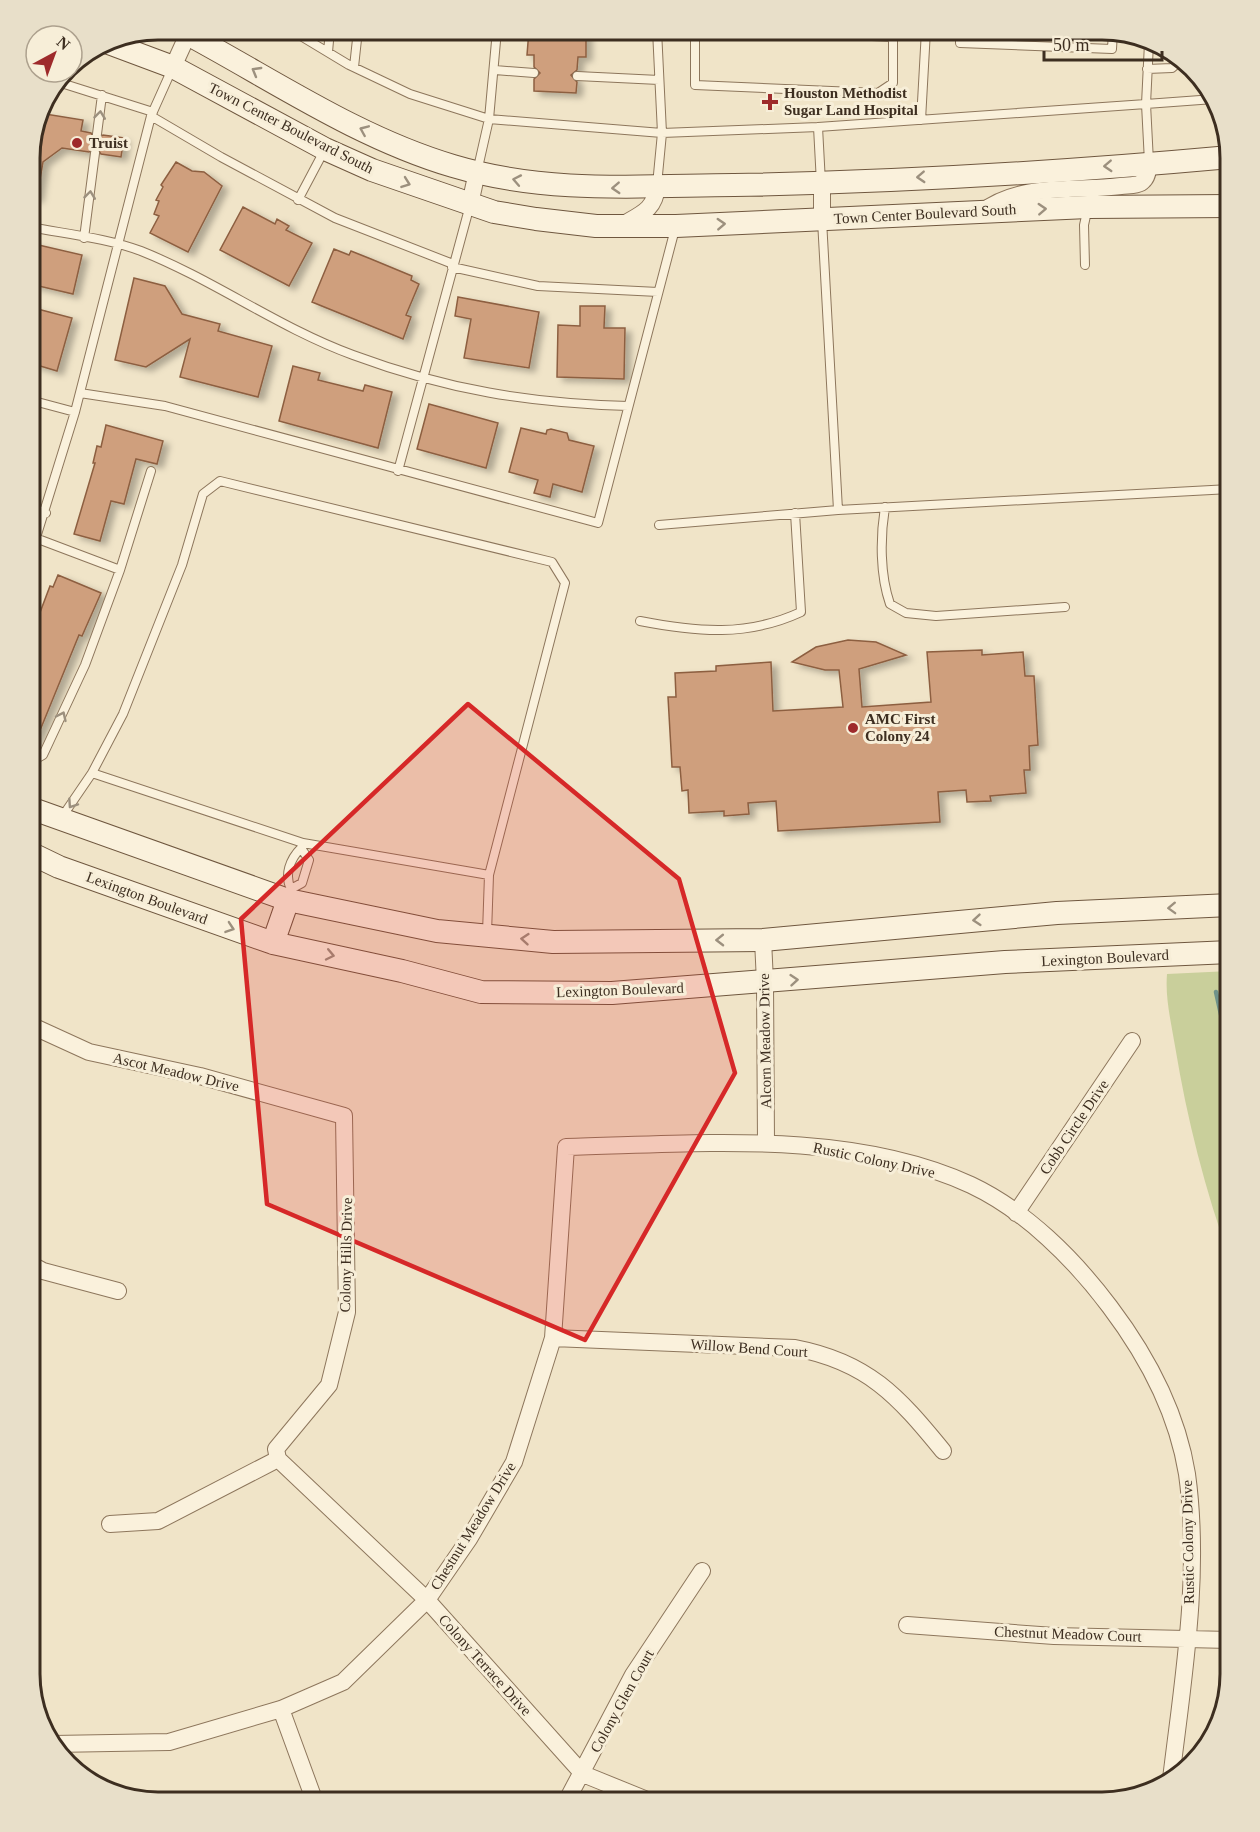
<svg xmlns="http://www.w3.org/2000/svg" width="1260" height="1832" font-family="'Times New Roman',serif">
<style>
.green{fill:#c9cf9b}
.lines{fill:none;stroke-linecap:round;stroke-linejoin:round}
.stream{stroke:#6f938a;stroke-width:4.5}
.building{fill:#cf9f7d;stroke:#8d5f41;stroke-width:1.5;filter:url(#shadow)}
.lane-casing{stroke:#8d765c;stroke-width:10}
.street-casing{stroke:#8d765c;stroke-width:18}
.secondary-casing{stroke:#6f573f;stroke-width:24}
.lane{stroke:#faf1dc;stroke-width:8}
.street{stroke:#faf1dc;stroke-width:16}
.secondary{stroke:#faf1dc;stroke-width:22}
.oneway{stroke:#9c907e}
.marked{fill:#d62828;fill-opacity:0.2;stroke:#d62828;stroke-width:4.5;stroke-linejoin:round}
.poi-dot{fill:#9e2a2b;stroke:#f7eed8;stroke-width:2}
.labels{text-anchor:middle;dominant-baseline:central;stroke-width:6;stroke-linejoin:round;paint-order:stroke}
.poi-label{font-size:15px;font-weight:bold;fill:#3d2e20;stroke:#f7eed8;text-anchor:start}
.street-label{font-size:15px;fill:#3d2e20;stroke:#f7eed8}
.rim{fill:none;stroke:#3d2e20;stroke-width:3}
</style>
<defs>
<filter id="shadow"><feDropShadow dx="6" dy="4" stdDeviation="3" flood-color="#0004"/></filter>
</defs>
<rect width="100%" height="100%" fill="#f0e4c8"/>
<path class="green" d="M1230 971V1259C1205 1190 1187 1119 1175 1046 1171 1022 1165 998 1167 974Z"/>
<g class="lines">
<path class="stream" d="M1216 992 1230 1055"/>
</g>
<path class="building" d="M529 30H586V57H578L577 70 571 75 577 82 576 93 534 91V79L540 73 534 67V55H527Z
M39 113 83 120 81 131 91 133 96 140 103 135 124 138 121 157 101 154 96 147 89 152 62 148 43 162 37 198H30V150Z
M176 162 192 171 204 172 222 186 188 252 150 233 159 216 154 214 159 201 156 200 163 187 161 185Z
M243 207 275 224 277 219 289 226 286 230 312 243 289 286 220 250Z
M30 243 82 255 73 294 30 284Z
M334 249 349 255 351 251 371 259 412 276 411 280 419 284 406 315 411 317 403 339 312 302Z
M134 278 165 286 182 314 220 324 218 331 272 346 258 397 180 377 190 339 146 367 115 360Z
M458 297 539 312 529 368 464 358 471 319 455 316Z
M580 306H605L604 328H625L624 379 557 377 558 325 580 326Z
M30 307 72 318 57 371 30 363Z
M293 366 320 373 318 380 363 391 365 385 392 392 378 448 279 421Z
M429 404 498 423 486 468 417 449Z
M106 425 163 441 157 464 136 459 124 504 111 501 100 541 74 534 95 463H93L97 446 101 447Z
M521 428 546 434 547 430 551 429 567 433 569 440 594 446 582 492 553 484 550 497 534 493 538 480 509 472Z
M58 575 101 593 82 636 79 635 32 750 30 639 50 586 53 587Z
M848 640 876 642 906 655 859 669 862 707 931 702 927 652 982 650V655L1023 652 1025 676H1034L1038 745 1029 746 1030 770H1024L1026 793 990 796 991 801 967 802 966 790 938 792 940 822 778 831 776 801 748 803 749 814 724 816V811L689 813 688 790 682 791 680 767H672L668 697H676L675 673 716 671V666L771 662 773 711 843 707 839 670H825L792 662 816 647Z"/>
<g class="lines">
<g class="lane-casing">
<path id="lane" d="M291 30 349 65 410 94 489 119 497 30
M615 30 745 32
M960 30V43L1112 49 1113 31
M695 32V85L878 93 893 83V37L745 30
M1149 43 1146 104 1214 99
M328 52 330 30
M354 67 358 30
M1147 69 1172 68 1181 60
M495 70 534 73
M577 76 659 80
M58 82 153 112
M151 116 221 157 335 218 453 264
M921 120 926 30
M97 134 102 95
M477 172 489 119 662 133 657 30
M821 183 818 127 1146 104 1149 162
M657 185 662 133 818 127
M298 200 325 149
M822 220 838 510 1230 489
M30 227C66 234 107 238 141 251 214 280 279 328 353 355 447 390 529 403 628 406
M84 238 95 153
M1085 265 1084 225 1088 207
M452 267 538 286 658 292
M80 393 165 406 598 523 675 229
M30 400 75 412
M398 471 470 205
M30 507 46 513
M885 507C880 538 880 575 890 604L906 613 936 616 1065 607
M659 525 838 510
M38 539 120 570 151 471
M30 557 75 412 151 116 172 69
M640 621C697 632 747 637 801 612L795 513
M30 756 36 759 43 755 85 665 120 570
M92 773 303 843 301 848
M62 817 92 773 123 714 182 565 203 494 220 481 552 562 565 583 489 875 487 933
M303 843 489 875
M288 899 291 889C284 875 290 859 301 848L309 860 302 883 291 889"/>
</g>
<g class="street-casing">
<path id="street" d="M173 67 188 34
M822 183V219
M470 204 477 172
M982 212C1021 182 1075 192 1121 186 1128 185 1139 186 1143 181 1148 177 1148 169 1149 164
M622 225C641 214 655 210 657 186
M763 940 765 982 766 1142
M30 1025 89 1052 200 1076 344 1116 347 1312 329 1385 276 1449 278 1459
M1016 1213 1132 1041
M30 1264 43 1271 118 1291
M553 1338 795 1348C868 1362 898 1396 943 1451
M278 1459 427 1600 583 1774 652 1802
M110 1524 158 1521 278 1459
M907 1625 1054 1636 1230 1640
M281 1709 315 1802
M53 1744 169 1742 281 1709 343 1682 427 1600 469 1539 514 1462 553 1338 566 1147C696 1144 850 1129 971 1185 1026 1211 1074 1259 1110 1307 1147 1356 1177 1412 1187 1474 1201 1575 1183 1679 1171 1779
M566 1802 633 1675 702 1571"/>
</g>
<g class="secondary-casing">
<path id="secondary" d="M180 30C269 77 355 137 453 166 547 194 638 186 734 185 899 182 1065 172 1230 157
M106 42 173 67 325 149 372 170 494 212 536 219 596 226H676L1088 207 1230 206
M30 808 288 900 437 931 553 942 763 940 1057 913 1230 905
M30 853 59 867 273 943 402 971 481 992 612 993 1005 962 1230 952
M273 943 288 900"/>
</g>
<use href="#lane" class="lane"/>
<use href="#street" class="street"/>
<use href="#secondary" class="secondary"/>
</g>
<defs><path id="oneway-chevron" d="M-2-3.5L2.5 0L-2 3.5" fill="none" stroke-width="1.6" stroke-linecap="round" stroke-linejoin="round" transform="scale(1.5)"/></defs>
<g class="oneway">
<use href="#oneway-chevron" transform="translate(256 71) rotate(-150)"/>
<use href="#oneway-chevron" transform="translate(100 115) rotate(-83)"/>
<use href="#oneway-chevron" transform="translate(364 130) rotate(-157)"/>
<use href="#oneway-chevron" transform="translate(1108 166) rotate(177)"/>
<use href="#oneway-chevron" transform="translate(921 177) rotate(177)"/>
<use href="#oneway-chevron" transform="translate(517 180) rotate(-169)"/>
<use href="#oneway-chevron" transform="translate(406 183) rotate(20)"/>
<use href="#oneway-chevron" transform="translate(616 188) rotate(177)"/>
<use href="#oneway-chevron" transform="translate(90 195) rotate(-83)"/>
<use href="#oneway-chevron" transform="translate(1042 209) rotate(-3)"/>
<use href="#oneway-chevron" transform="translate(721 224) rotate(-3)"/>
<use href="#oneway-chevron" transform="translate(62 716) rotate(-65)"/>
<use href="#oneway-chevron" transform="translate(72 804) rotate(124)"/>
<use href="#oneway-chevron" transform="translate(1172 908) rotate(178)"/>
<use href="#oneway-chevron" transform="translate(977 920) rotate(175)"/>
<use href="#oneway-chevron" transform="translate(230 928) rotate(19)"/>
<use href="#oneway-chevron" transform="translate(525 939) rotate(-175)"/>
<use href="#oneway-chevron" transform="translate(720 940) rotate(179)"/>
<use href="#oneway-chevron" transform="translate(330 955) rotate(12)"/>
<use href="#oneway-chevron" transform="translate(794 980) rotate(-5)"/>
</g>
<path class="marked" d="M468 704 679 879 735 1073 585 1340 267 1204 241 919Z"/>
<g class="poi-dot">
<path d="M767 93h6v6h6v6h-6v6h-6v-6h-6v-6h6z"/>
<circle cx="77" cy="143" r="6"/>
<circle cx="853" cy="728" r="6"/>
</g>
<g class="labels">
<g class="poi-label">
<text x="784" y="93">Houston Methodist<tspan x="784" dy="17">Sugar Land Hospital</tspan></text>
<text x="89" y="143">Truist</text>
<text x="865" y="719">AMC First<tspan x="865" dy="17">Colony 24</tspan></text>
</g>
<g class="street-label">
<text transform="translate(291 128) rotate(27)">Town Center Boulevard South</text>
<text transform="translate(925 214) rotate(-3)">Town Center Boulevard South</text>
<text transform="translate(147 898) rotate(20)">Lexington Boulevard</text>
<text transform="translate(1105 958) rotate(-3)">Lexington Boulevard</text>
<text transform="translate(620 990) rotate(-2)">Lexington Boulevard</text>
<text transform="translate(765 1041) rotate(-91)">Alcorn Meadow Drive</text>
<text transform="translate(176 1072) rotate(13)">Ascot Meadow Drive</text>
<text transform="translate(1074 1127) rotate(-56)">Cobb Circle Drive</text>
<text transform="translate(874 1160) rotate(12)">Rustic Colony Drive</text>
<text transform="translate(346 1255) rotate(-89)">Colony Hills Drive</text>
<text transform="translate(749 1348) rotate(4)">Willow Bend Court</text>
<text transform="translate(473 1526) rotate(-58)">Chestnut Meadow Drive</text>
<text transform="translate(1188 1542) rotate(-91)">Rustic Colony Drive</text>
<text transform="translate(1068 1634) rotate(2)">Chestnut Meadow Court</text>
<text transform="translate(485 1665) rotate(48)">Colony Terrace Drive</text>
<text transform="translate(622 1701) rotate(-61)">Colony Glen Court</text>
</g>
</g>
<path d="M0 0H1260V1832H0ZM158 40H1102A118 118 0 0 1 1220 158V1674A118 118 0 0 1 1102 1792H158A118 118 0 0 1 40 1674V158A118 118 0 0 1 158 40Z" fill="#e8dfc9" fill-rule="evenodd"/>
<path class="rim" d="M158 40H1102A118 118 0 0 1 1220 158V1674A118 118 0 0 1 1102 1792H158A118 118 0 0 1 40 1674V158A118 118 0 0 1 158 40Z"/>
<g transform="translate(54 54) rotate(41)"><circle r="28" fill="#f7eed8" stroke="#ada18e" stroke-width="1.5"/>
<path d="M0-4.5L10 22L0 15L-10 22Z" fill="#9e2a2b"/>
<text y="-9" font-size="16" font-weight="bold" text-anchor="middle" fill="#3d2e20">N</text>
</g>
<path d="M1044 51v9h118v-9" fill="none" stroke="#3d2e20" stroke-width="3"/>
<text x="1053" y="51" font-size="18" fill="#3d2e20" stroke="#f7eed8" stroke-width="4.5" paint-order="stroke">50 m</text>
</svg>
